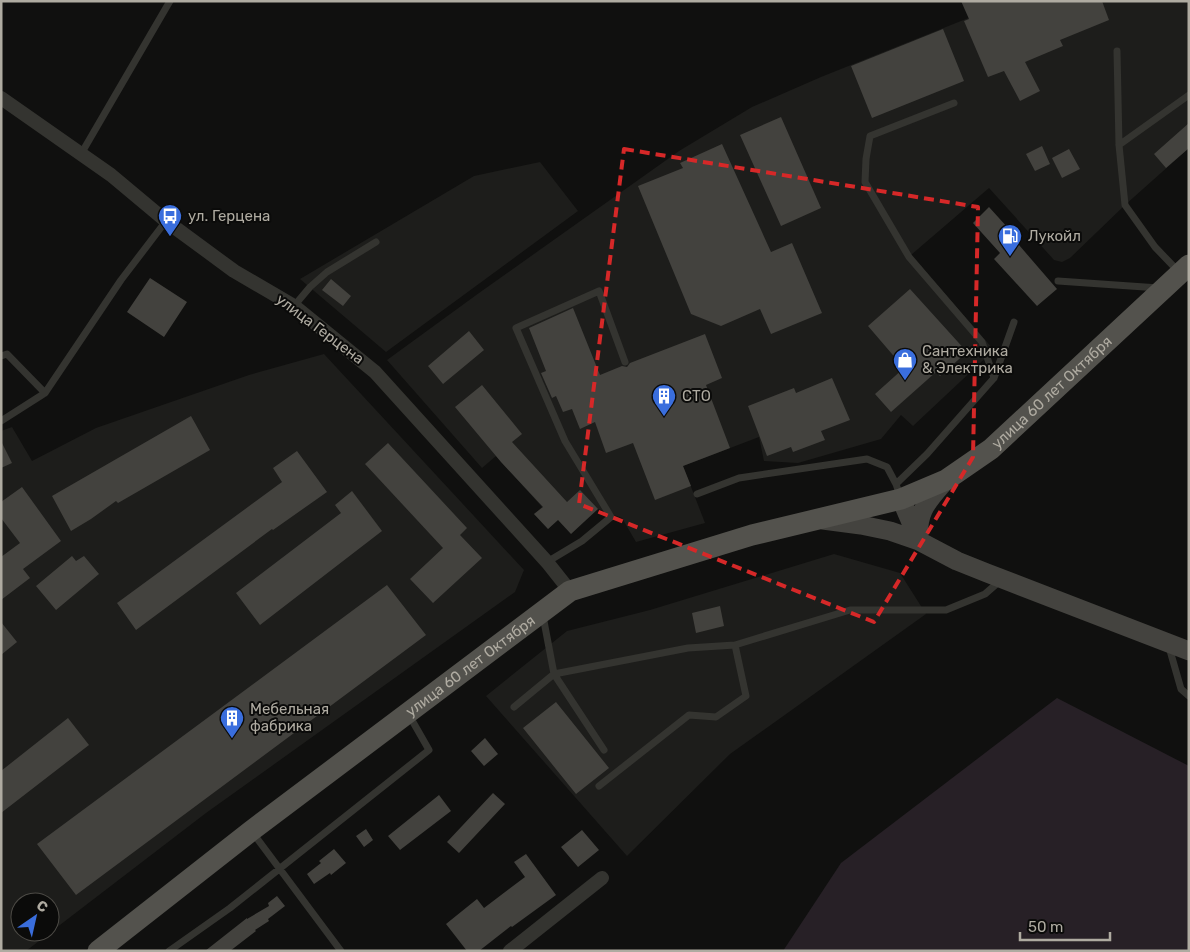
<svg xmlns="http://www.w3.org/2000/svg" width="1190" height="952" font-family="Rubik,sans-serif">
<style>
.built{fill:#1d1d1b;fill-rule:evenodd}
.green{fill:#272026}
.building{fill:#43423e}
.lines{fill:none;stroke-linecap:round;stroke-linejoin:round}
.lane{stroke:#343430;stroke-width:7}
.street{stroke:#343430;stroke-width:14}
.secondary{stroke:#44433f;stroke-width:19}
.primary{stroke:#53524d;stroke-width:21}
.marked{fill:none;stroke:#d62828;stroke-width:4;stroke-dasharray:10 6;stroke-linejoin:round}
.labels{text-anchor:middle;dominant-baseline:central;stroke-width:4;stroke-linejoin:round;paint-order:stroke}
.poi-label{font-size:15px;fill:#afaba1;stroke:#0b0b0a;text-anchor:start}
.street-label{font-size:15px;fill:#afaba1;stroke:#0b0b0a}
</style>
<rect width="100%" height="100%" fill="#10100f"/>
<path class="built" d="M1011 1H1189V148L1125 205 1070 258 1062 262 1054 260 989 188 911 255 994 350 913 426 901 415 881 439 798 463 764 461 759 437 683 466 705 523 636 542 622 518 598 509 558 520 548 529 534 514 542 507 496 456 482 468 387 360 479 293 679 151 752 107 821 77Z
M540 162 578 211 386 352 300 279 474 176Z
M324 354 524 570 515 592 206 813 26 951H1V431L12 427 32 461 96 428 249 375ZM20 902H50V932H20Z
M834 554 900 573 926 614 730 754 627 856 486 696 567 631 650 610Z"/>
<path class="green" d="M1057 698 1189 766V951H783L841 863Z"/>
<path class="building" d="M961 1H1102L1109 20 1060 40 1063 46 1025 62 1040 91 1020 101 1004 71 988 77 964 21 969 19Z
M943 29 964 81 872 118 851 66Z
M781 117 821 208 781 226 740 135Z
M1189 123V148L1166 168 1154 154Z
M722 144 771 252 792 243 822 313 771 334 760 309 721 326 691 314 638 186 683 168 680 163Z
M1042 146 1050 164 1035 171 1026 154Z
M1069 149 1080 169 1062 178 1052 158Z
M989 207 1008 228 1006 230 1057 289 1037 306 994 259 1000 253 973 223Z
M150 278 187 302 164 337 127 312Z
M331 279 351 296 343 306 322 290Z
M910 289 967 352 940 376 936 372 891 412 875 394 904 368 868 326Z
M573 308 600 375 622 366 627 367 630 363 705 334 722 378 706 385 730 448 683 466 691 486 655 500 633 443 606 453 595 422 580 429 572 409 563 412 556 396 552 398 541 373 546 371 529 328Z
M469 331 484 350 443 384 428 366Z
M832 378 850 420 821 431 825 440 793 452 791 447 767 456 748 406 794 388 796 393Z
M482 385 522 434 512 442 567 502 580 490 598 509 571 534 558 520 548 529 534 514 543 507 501 462 455 407Z
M191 416 210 450 118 503 116 501 91 519 71 531 52 496Z
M1 441 12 463 1 468Z
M388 443 467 528 460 535 482 558 433 603 410 579 443 548 365 464Z
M297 451 327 492 273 530 272 529 136 630 117 603 282 482 273 468Z
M22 487 61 541 23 569 30 578 1 600V557L20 543 1 518V502Z
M352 491 382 531 260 625 236 593 341 513 335 505Z
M72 556 76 561 84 556 99 574 56 610 36 586Z
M387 585 426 635 76 895 37 844Z
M720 606 724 626 696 633 692 613Z
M1 622 17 642 1 655Z
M556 702 609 768 576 794 523 728Z
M68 718 89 745 1 813V771Z
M485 738 498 754 484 766 471 751Z
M493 793 505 804 459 853 447 842Z
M439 795 451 811 400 850 388 836Z
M366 829 373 840 364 847 356 836Z
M582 830 599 850 578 867 561 847Z
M334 849 346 863 331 875 330 873 314 884 307 874 321 863 319 861Z
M526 854 556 895 512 927 511 926 479 951H467L446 924 477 899 484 908 525 877 514 862Z
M277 896 285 906 268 919 269 921 255 930 256 931 230 951H205L247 918V919L269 906 268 903Z"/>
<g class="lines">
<path class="lane" d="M1117 51 1119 145 1125 205 1155 247 1178 271
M954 103 870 136 866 159 865 182 909 257 982 342 994 378
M1119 145 1189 95
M81 154 170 1
M1058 281 1159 288
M294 306 310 287 327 272 376 242
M1 356 7 354 45 393 121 280 166 221
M1 421 45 393
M896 484 927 454 994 378 1014 322
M697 494 739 478 867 459 887 467 896 484 900 496
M547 562 582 541 611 517 565 441 516 328 599 291 625 362
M543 616 554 674 604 750
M1169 647 1181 689 1189 696
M514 707 554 674 688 648 735 645 850 610H946L985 594 1001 580
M599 786 689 715 716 717 746 696 735 645
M253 833 341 951
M169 951 230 908 429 750 409 715"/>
<path class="street" d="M1 98 111 175 166 221 234 271 294 306 375 372 547 562 570 591
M510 951 602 878"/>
<path class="secondary" d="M901 499 919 541 957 561 987 573 1189 651
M823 520 861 525 890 531 919 541C916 511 928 501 946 480"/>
<path class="primary" id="s1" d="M98 951 251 831 570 591 752 535 901 499 946 480 991 449 1189 265"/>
</g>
<path class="marked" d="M624 149 978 207 973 457 874 622 579 504Z"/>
<defs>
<g id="bus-pin" transform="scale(1.25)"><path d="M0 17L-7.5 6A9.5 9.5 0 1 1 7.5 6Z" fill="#3a6edd" stroke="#0b0b0a"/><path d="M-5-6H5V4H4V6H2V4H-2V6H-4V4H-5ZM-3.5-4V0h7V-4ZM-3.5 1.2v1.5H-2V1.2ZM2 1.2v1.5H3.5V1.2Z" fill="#fff"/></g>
<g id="fuel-pin" transform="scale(1.25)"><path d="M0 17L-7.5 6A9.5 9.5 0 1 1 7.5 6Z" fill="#3a6edd" stroke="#0b0b0a"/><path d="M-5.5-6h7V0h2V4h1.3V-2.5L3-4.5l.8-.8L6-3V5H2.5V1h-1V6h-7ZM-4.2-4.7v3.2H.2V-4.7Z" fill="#fff"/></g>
<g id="shop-pin" transform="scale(1.25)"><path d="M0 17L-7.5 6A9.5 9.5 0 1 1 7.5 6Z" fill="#3a6edd" stroke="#0b0b0a"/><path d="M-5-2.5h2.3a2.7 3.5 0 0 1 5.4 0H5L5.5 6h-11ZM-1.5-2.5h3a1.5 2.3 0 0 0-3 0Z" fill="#fff"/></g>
<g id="building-pin" transform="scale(1.25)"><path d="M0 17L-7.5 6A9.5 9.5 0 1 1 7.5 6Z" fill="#3a6edd" stroke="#0b0b0a"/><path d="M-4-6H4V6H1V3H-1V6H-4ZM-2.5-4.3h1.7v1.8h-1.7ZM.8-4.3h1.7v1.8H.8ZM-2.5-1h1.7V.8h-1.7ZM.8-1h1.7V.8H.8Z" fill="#fff"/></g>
</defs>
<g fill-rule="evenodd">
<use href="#bus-pin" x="170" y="216"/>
<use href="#fuel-pin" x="1010" y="236"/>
<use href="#shop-pin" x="905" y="360"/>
<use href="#building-pin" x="664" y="396"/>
<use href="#building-pin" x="232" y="718"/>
</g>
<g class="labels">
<g class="poi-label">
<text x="188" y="216">ул. Герцена</text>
<text x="1028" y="236">Лукойл</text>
<text x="922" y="351">Сантехника<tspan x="922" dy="17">&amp; Электрика</tspan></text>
<text x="682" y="396">СТО</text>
<text x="250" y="709">Мебельная<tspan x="250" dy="17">фабрика</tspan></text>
</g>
<g class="street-label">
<text transform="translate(320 329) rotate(37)">улица Герцена</text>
<text stroke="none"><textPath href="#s1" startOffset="1124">улица 60 лет Октября</textPath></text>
<text stroke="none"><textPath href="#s1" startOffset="469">улица 60 лет Октября</textPath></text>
</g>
</g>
<rect width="1190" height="952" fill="none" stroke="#afaba1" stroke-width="5"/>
<g transform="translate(35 917) rotate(34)"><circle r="24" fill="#0b0b0a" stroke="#4d4b46"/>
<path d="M0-4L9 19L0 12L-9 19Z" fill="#3a6edd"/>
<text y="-8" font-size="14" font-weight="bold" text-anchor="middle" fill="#afaba1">С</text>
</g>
<path d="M1020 932v8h90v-8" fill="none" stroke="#afaba1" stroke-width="2.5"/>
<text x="1028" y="932" font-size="15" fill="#afaba1" stroke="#0b0b0a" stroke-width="4" paint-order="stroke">50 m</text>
</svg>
